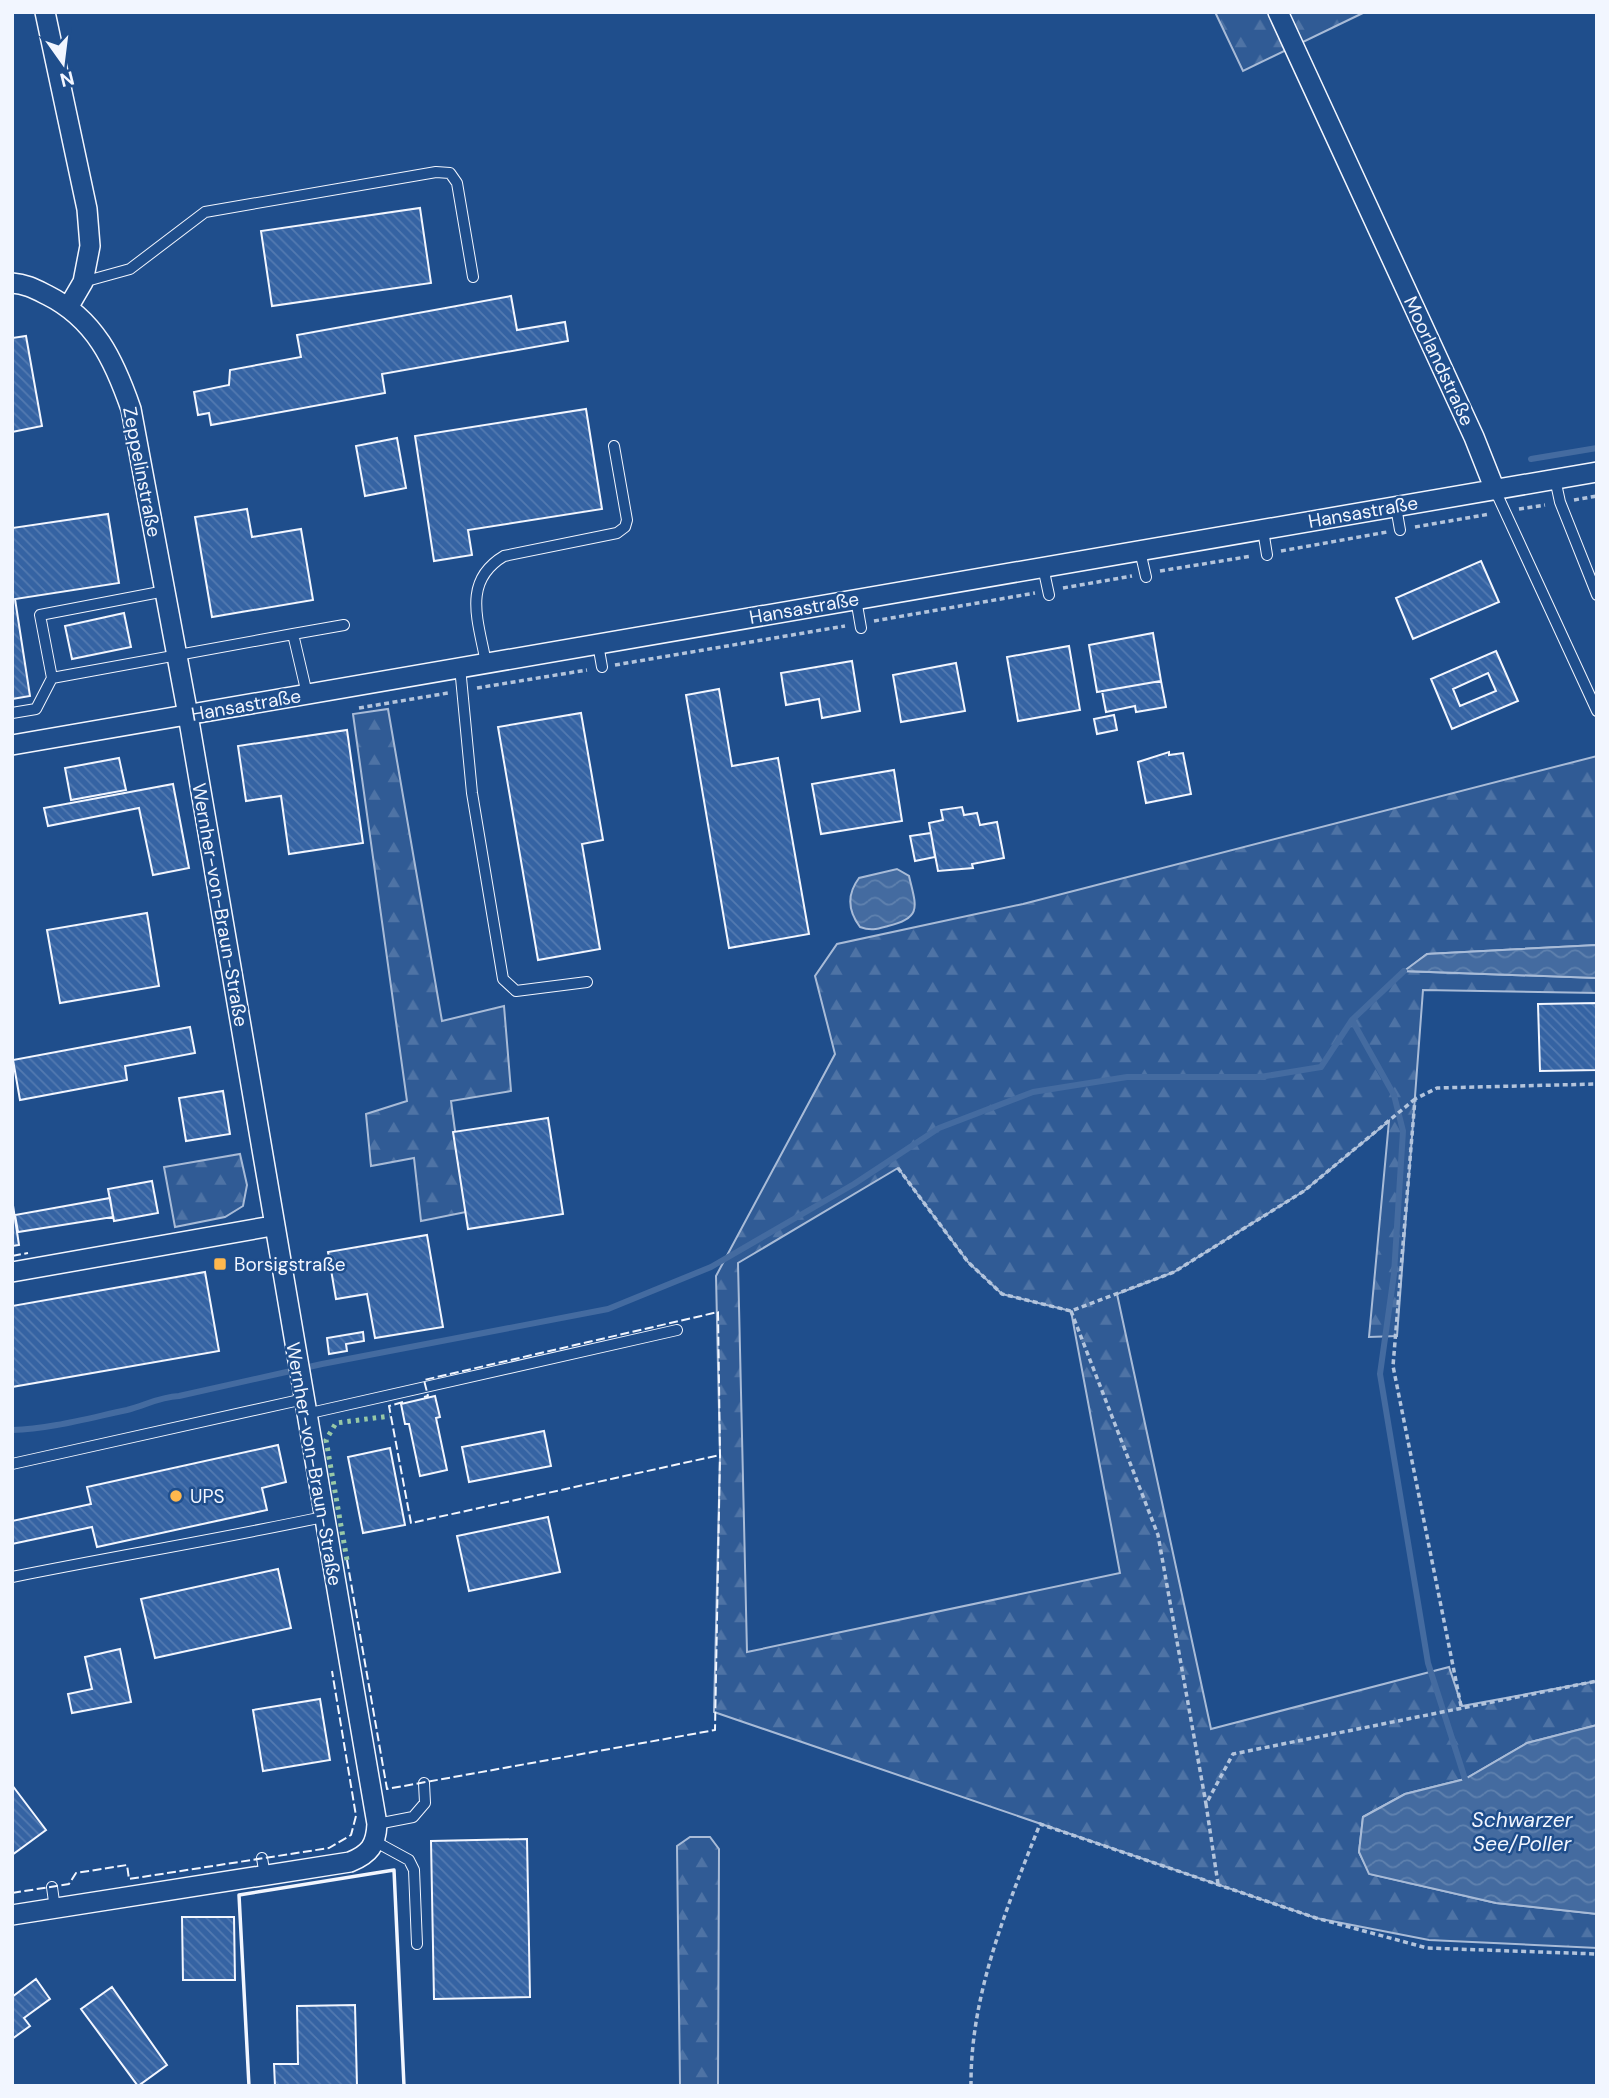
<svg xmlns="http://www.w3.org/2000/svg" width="1609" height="2098" font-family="'DM Sans',sans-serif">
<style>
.forest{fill:url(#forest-firs);stroke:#a8bbd7;stroke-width:2;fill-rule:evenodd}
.water{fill:url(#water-waves);stroke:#a8bbd7;stroke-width:2}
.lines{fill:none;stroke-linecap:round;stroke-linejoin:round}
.stream{stroke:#446ba0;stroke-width:6}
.building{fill:url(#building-back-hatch);stroke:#f2f6ff;stroke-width:2;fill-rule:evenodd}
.service-casing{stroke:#f2f6ff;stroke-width:12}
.minor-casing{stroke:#f2f6ff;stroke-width:22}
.path{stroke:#b3c4dc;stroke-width:3.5;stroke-dasharray:5 3.5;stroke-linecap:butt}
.service{stroke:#1f4e8c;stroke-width:10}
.minor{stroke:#1f4e8c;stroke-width:19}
.hedge{stroke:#97c8a6;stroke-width:5;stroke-dasharray:3.5 5;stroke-linecap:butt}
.fence{stroke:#f2f6ff;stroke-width:2;stroke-dasharray:9 3.5;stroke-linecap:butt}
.wall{stroke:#f2f6ff;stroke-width:3.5}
.poi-dot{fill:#ffb74d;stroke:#1f4e8c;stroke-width:2.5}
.labels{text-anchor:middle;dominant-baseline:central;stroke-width:5;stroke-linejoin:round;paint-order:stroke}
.street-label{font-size:19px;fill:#f2f6ff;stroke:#1f4e8c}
.poi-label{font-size:19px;fill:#f2f6ff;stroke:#1f4e8c;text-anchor:start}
.water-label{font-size:21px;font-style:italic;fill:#f2f6ff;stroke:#1f4e8c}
</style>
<defs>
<pattern id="forest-firs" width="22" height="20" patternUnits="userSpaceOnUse" patternTransform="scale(1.75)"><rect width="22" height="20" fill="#305b95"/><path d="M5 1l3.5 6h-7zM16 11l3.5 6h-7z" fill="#4e73a5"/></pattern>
<pattern id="water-waves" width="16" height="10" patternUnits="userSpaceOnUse" patternTransform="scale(1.75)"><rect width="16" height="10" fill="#446ba0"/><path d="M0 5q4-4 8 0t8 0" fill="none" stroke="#5f81ae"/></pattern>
<pattern id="building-back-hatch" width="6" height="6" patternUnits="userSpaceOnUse" patternTransform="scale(1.75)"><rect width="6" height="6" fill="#3563a3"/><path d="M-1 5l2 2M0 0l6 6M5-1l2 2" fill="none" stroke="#537ab1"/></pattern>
</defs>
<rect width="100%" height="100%" fill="#1f4e8c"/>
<path class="forest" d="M1215 12H1365L1243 71Z
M388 709 442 1021 504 1006 511 1091 451 1101 466 1212 421 1221 414 1158 371 1166 366 1114 407 1101 353 714Z
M1597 756V945L1427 954 1405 971 1597 978V993L1423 990 1397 1336 1369 1337 1389 1121 1304 1191 1174 1272 1117 1294 1211 1729 1449 1667 1462 1706 1597 1681V1725L1527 1743 1465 1779 1405 1794 1363 1817 1359 1852 1370 1874 1496 1903 1597 1914V1948L1429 1940 1316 1918 714 1712 720 1456 716 1276 835 1054 815 976 837 944 1023 904ZM898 1168 968 1262 1002 1294 1071 1311 1120 1573 747 1652 738 1263Z
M240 1154 247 1185 243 1206 225 1217 175 1227 164 1167Z
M690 1837H710L719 1849 718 2086H680L677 1846Z"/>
<path class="water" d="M897 869 909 876C916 906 923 918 888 926 877 929 871 931 860 927 848 911 847 894 859 878Z
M1597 945V978L1404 971 1427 954Z
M1597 1725V1914L1496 1903 1369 1874 1359 1852 1363 1817 1405 1794 1465 1779 1527 1743Z"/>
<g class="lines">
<path class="stream" d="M1531 459 1597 448
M1352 1020 1394 1095 1403 1131 1394 1274 1380 1374 1428 1663 1465 1779
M12 1430C50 1429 89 1418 127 1410 146 1405 159 1397 179 1396L322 1364 608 1309 711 1267 854 1184 939 1128 1033 1092 1127 1077H1260L1321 1067 1352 1020 1404 971"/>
</g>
<path class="building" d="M420 208 431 283 272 306 261 231Z
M511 296 517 330 565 322 568 341 382 374 385 393 211 425 209 413 198 415 194 392 229 385 230 370 301 357 297 335Z
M26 336 42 426 12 432V338Z
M586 409 602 509 468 530 472 555 434 561 415 436Z
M397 438 406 488 365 496 356 446Z
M247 509 252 537 301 529 313 600 212 617 195 517Z
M108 514 119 583 15 599 30 696 12 699V528Z
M1481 561 1499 602 1413 639 1396 598Z
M124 613 131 647 72 659 65 626Z
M1153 633 1161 681 1097 692 1089 645Z
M1069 646 1080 710 1018 721 1007 657Z
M1496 651 1518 701 1452 729 1431 679ZM1488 673 1496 691 1460 706 1453 689Z
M852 661 860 711 822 718 819 699 786 705 781 673Z
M956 663 965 711 901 722 893 675Z
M1161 681 1166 707 1136 712 1135 706 1106 712 1102 691Z
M719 689 732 766 778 758 809 934 729 948 686 695Z
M581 713 603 840 582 844 600 949 538 960 498 727Z
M1114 715 1117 730 1097 734 1094 719Z
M347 730 363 843 289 854 281 796 246 801 238 746Z
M1169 752V755L1183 753 1191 794 1146 803 1138 762Z
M119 758 126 790 71 800 65 768Z
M894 770 902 821 821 834 812 784Z
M173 784 189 868 153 875 139 808 48 826 44 808Z
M962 807 964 815 977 813 980 825 997 822 1004 858 972 864 973 868 938 871 929 823 943 820 941 810Z
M931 833 935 857 915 861 910 836Z
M147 913 159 986 60 1003 47 930Z
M1597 1003V1070L1540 1071 1538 1004Z
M190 1027 195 1053 125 1066 127 1080 20 1100 13 1060Z
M223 1091 230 1134 186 1141 179 1098Z
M548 1118 563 1214 468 1229 453 1132Z
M152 1181 158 1213 114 1221 108 1189Z
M110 1198 113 1217 18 1232 15 1215Z
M12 1199 19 1245 12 1246Z
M427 1235 443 1327 375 1338 367 1294 336 1299 328 1252Z
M205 1272 219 1351 12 1387V1306Z
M363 1332 364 1341 346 1344 347 1351 329 1354 327 1338Z
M435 1396 440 1417 436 1418 447 1470 420 1476 409 1424H405L401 1404Z
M544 1431 551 1466 469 1482 462 1447Z
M278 1445 286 1482 262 1488 267 1510 97 1547 92 1527 12 1544V1521L91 1504 87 1487Z
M390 1448 405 1525 363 1533 348 1457Z
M548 1517 560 1572 469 1591 457 1536Z
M278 1569 291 1628 155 1658 141 1599Z
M120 1649 131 1702 72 1713 68 1694 92 1689 85 1657Z
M320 1699 330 1760 263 1771 253 1710Z
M12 1785 46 1830 12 1855Z
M527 1839 530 1997 434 1999 431 1841Z
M182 1917H234L235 1980H183Z
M36 1979 50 1999 24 2018 30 2026 12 2039V1997Z
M112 1987 167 2065 138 2086 81 2009Z
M355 2005 357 2086H275L274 2064H298L297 2006Z"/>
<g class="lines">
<g class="service-casing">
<path id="service" d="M83 282 130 269 205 212 436 172 450 173 457 183 473 277
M1555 479 1560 502 1597 595
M1495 490 1597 711
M1396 507 1400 530
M1263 530 1267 555
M1140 551 1146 577
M1043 567 1049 595
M856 599 861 628
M293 634 344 625
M598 644 602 667
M486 663C478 620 462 581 504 556L617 533 625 527 627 520 614 446
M460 667 472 793 503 979 516 991 587 982
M52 678 40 615 165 591
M12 713 36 709 52 678 293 634 307 694
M306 1414 677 1330
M12 1464 304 1399
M12 1577C116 1556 220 1539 323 1517
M377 1824 413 1817 425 1803 424 1783
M376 1842 409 1860 414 1870 417 1944
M262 1858 265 1876
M52 1887 55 1909"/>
</g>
<g class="minor-casing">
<path id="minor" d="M45 12 87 209 90 246 83 282 69 306
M1278 12 1474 437 1495 490
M12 283C26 284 35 289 47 295 95 319 114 360 131 409L188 715 377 1824C376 1845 370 1854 350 1862L12 1915
M12 745 1597 472
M12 1272 272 1226"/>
</g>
<path class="path" d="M1574 500 1597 496
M1519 509 1545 505
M1415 527 1490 514
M1281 551 1387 532
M1160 571 1252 556
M1063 588 1132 576
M874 621 1035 593
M615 665 845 626
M477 688 587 670
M359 708 448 693
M898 1168 968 1262 1002 1294 1071 1311 1174 1272 1304 1191 1415 1099
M1071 1311 1158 1535 1206 1804
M1461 1706 1393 1366 1415 1099 1437 1088 1597 1084
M1218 1884 1206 1804 1233 1754 1597 1681
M971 2086C970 1995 1007 1907 1040 1824L1316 1918 1427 1948 1597 1954"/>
<use href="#service" class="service"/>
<use href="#minor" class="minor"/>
<path class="hedge" d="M347 1560 326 1440 336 1423 390 1416"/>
<path class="fence" d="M12 1256 28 1253
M403 1402 389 1406 411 1523 720 1455
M347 1560 387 1789 715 1730 720 1455 718 1312 424 1380 428 1396 424 1397
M12 1893 69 1884 76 1873 127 1865 129 1879 329 1848 351 1835 356 1816 332 1671"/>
<path class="wall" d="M249 2086 239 1895 394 1870 404 2086"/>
</g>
<g class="poi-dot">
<rect x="213" y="1257" width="14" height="14" rx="3.5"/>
<circle cx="176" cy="1496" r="7"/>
</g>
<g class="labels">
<g class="street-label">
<text transform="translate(1439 361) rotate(65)">Moorlandstraße</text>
<text transform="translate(142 472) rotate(79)">Zeppelinstraße</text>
<text transform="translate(1363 512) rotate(-10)">Hansastraße</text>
<text transform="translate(804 608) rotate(-10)">Hansastraße</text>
<text transform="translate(246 705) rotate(-10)">Hansastraße</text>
<text transform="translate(220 905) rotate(80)">Wernher-von-Braun-Straße</text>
<text transform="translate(314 1464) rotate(80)">Wernher-von-Braun-Straße</text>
</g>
<g class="poi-label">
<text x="234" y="1264">Borsigstraße</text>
<text x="190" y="1496">UPS</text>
</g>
<g class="water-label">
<text x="1522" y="1820">Schwarzer<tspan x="1522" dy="24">See/Poller</tspan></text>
</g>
</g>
<rect width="1609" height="2098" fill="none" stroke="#f2f6ff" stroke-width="28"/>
<g transform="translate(63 63) rotate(166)" stroke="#1f4e8c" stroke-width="5" paint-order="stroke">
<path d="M0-5L12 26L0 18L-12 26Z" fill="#f2f6ff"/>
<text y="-10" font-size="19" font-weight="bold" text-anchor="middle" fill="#f2f6ff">N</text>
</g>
</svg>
